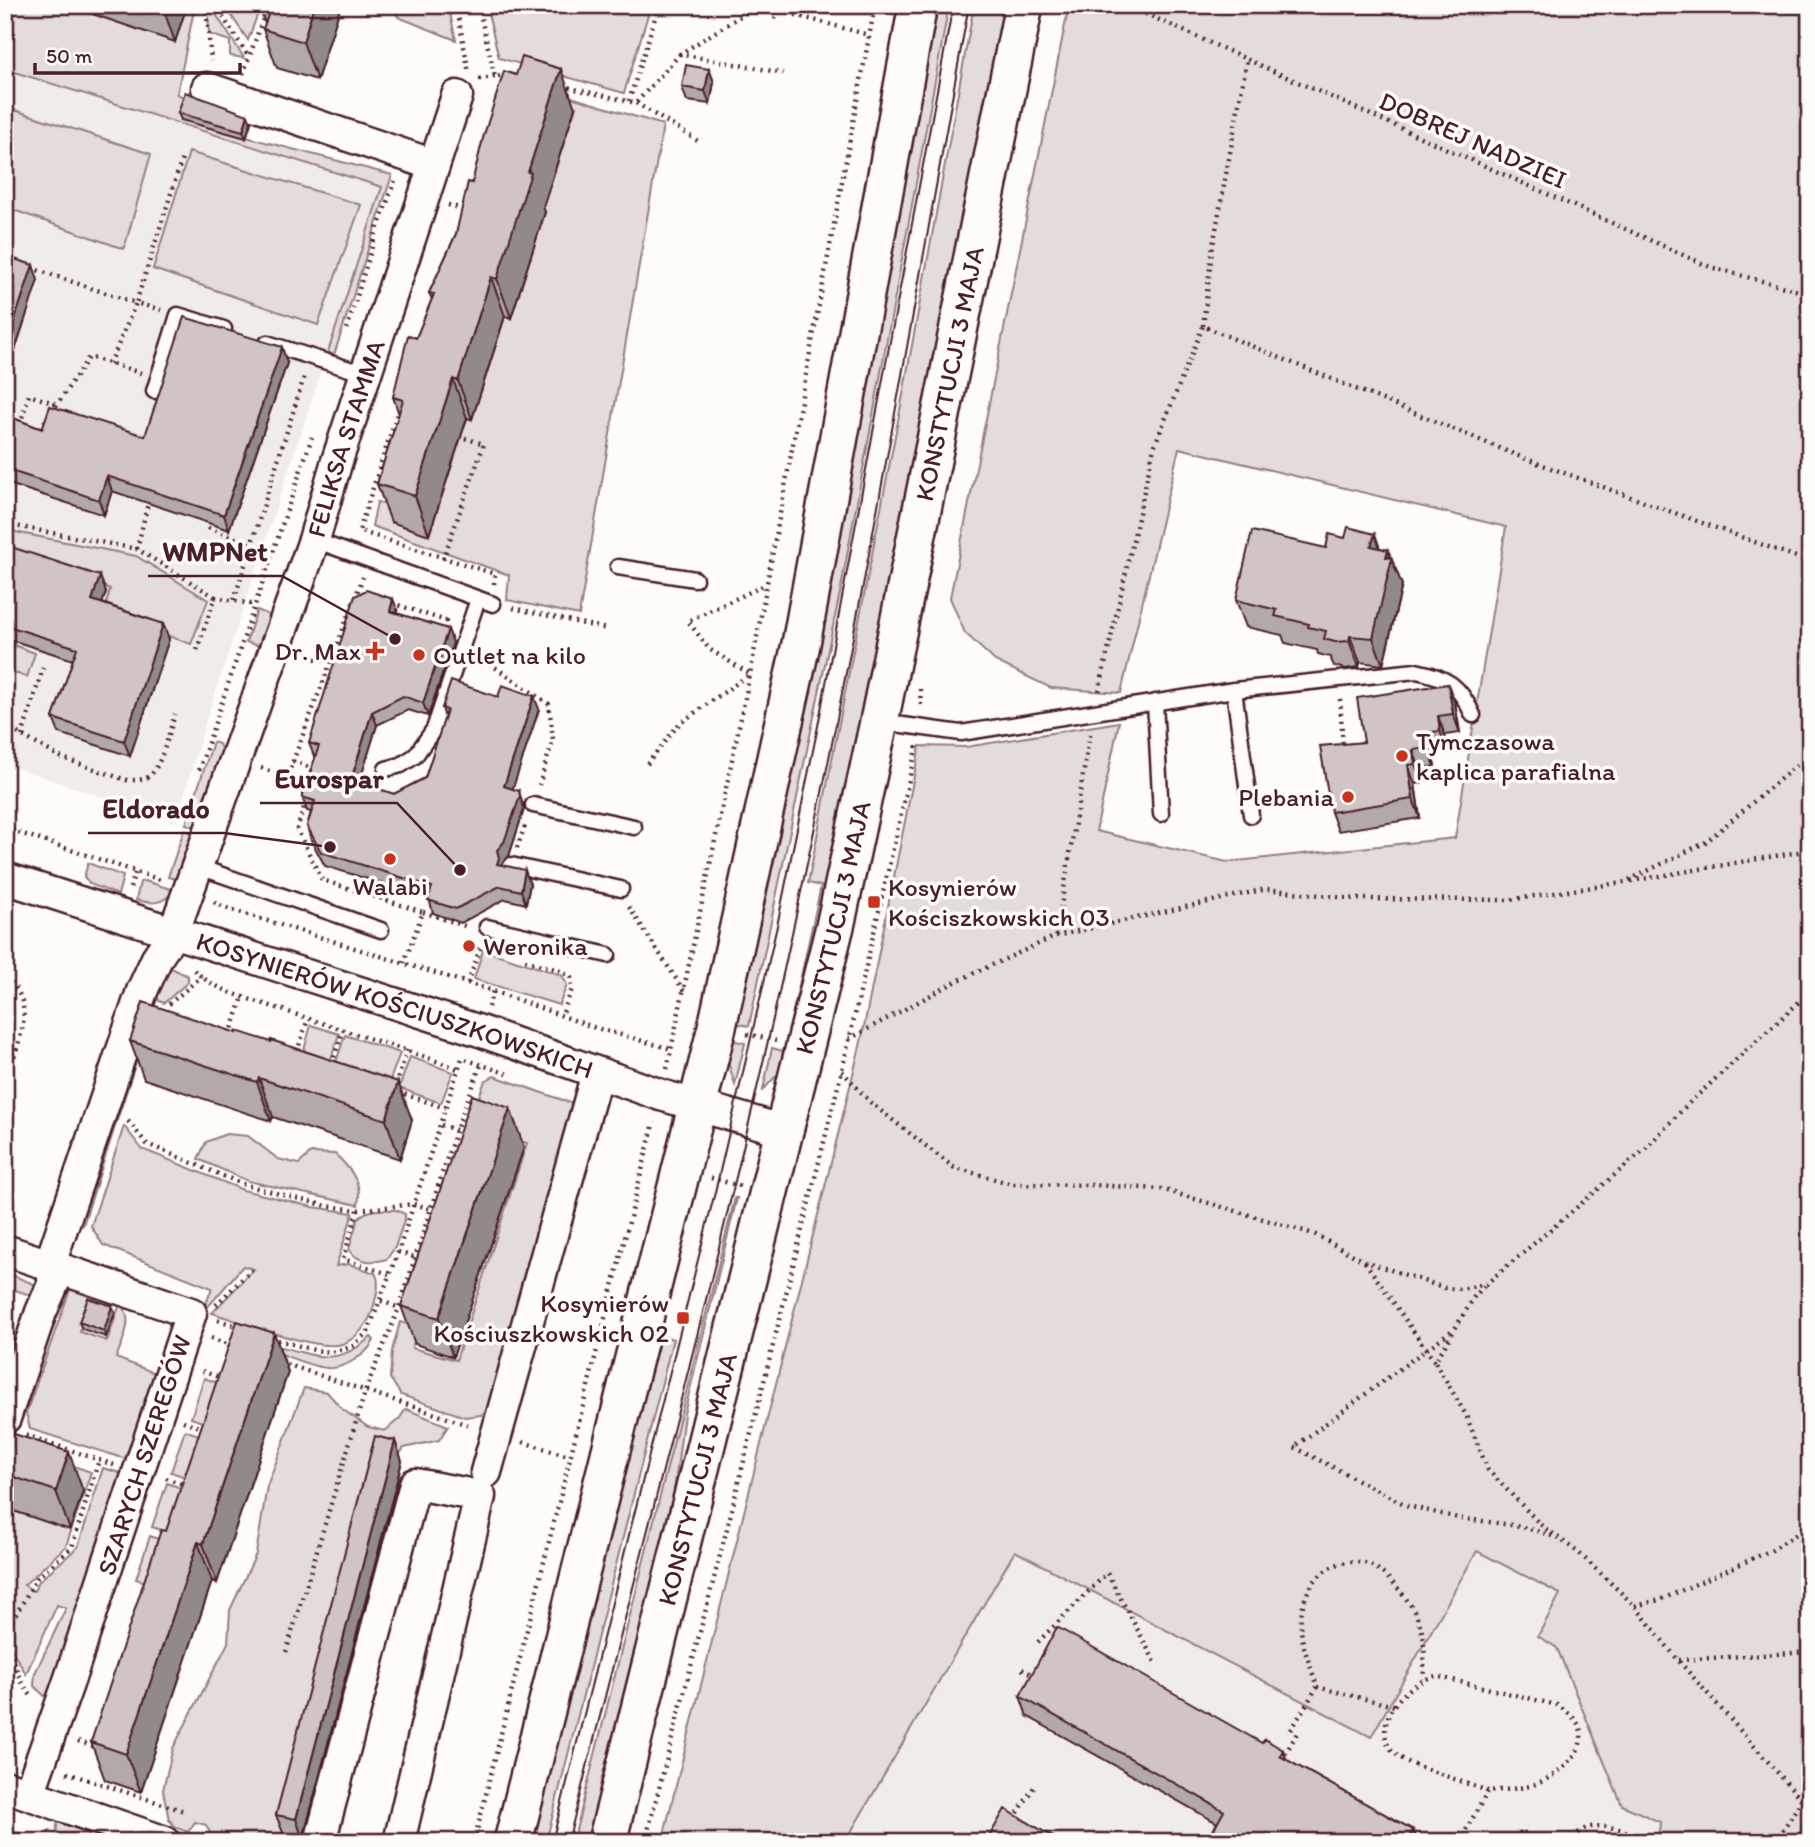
<svg xmlns="http://www.w3.org/2000/svg" width="1815" height="1847" font-family="Itim,sans-serif">
<style>
.built{fill:#f0ece8}
.green{fill:#e3dcda;stroke:#967e82;stroke-width:2}
.lines{fill:none;stroke-linecap:round;stroke-linejoin:round}
.service-casing{stroke:#4a1f2b;stroke-width:19}
.minor-casing{stroke:#4a1f2b;stroke-width:35}
.tertiary-casing{stroke:#4a1f2b;stroke-width:42}
.path{stroke:#4a1f2b;stroke-width:4.5;stroke-dasharray:2 5;stroke-linecap:butt}
.service{stroke:#fdfcf7;stroke-width:14}
.minor{stroke:#fdfcf7;stroke-width:30}
.tertiary{stroke:#fdfcf7;stroke-width:37}
.tram{stroke:#4a1f2b;stroke-width:2}
.wall{fill:#b3a9a9;stroke:#4a1f2b;stroke-width:2}
.shaded-wall{fill:#928a89;stroke:#4a1f2b;stroke-width:2}
.building{fill:#d0c5c4;stroke:#4a1f2b;stroke-width:2}
.poi-dot{fill:#c8321e;stroke:#fdfcf7;stroke-width:2.5}
.labels{text-anchor:middle;dominant-baseline:central;stroke-width:7;stroke-linejoin:round;paint-order:stroke}
.street-label{font-size:26px;fill:#4a1f2b;stroke:#fdfcf7}
.poi-label{font-size:26px;fill:#4a1f2b;stroke:#fdfcf7;text-anchor:start}
.leader{fill:none;stroke:#4a1f2b;stroke-width:2.5}
.callout-dot{fill:#4a1f2b;stroke:#fdfcf7;stroke-width:2.5}
.callout-label{font-size:28px;text-anchor:middle;font-weight:bold;fill:#4a1f2b;stroke:#fdfcf7;stroke-width:7;stroke-linejoin:round;paint-order:stroke}
</style>
<rect width="100%" height="100%" fill="#fdfcf7"/>
<filter id="ink" filterUnits="userSpaceOnUse"><feTurbulence type="fractalNoise" baseFrequency=".0143" numOctaves="2"/><feDisplacementMap in="SourceGraphic" scale="14" xChannelSelector="R" yChannelSelector="G"/><feConvolveMatrix kernelMatrix="1 2 1 2 8 2 1 2 1" color-interpolation-filters="sRGB"/></filter>
<g filter="url(#ink)">
<path class="built" d="M5 69 382 187 204 727 176 822 5 764Z
M1015 1551 1371 1737 1476 1551 1560 1594 1538 1636 1557 1648 1622 1805 1661 1822 1658 1842H845Z"/>
<path class="green" d="M5 5H67L174 41 187 5H195L177 94 188 99 181 120 392 175 334 355 328 352 382 187 5 69Z
M208 5H210L244 58 230 56V41L209 34Z
M224 5H261L248 40Z
M393 5H448L456 40 398 17Z
M486 5H651L624 93 499 58Z
M930 5H949L841 588 749 1026 735 1023Z
M974 5H1006L854 763 791 1036 788 1035 821 886 808 883 902 400Z
M1069 5H1810V1842H1658L1660 1822 1622 1805 1557 1648 1538 1636 1560 1594 1477 1551 1371 1737 1015 1551 845 1842H662L861 1042 920 746 966 747 1119 722 1096 831 1227 862 1455 838 1506 527 1179 448 1121 693 1051 688 995 661 965 633 950 598Z
M512 79 663 125 579 615 507 600 509 575 372 526 377 502 395 507 391 522 429 534 467 418 472 419 505 316 511 317 545 212 542 211Z
M5 107 151 154 124 249 5 207Z
M189 152 361 205 318 325 153 269Z
M5 530 136 556 208 600 191 644 104 613 110 589 9 556 5 568Z
M257 610 267 614 271 623 262 647 246 642Z
M5 642 35 653 27 677 5 670Z
M213 742 219 744 224 755 199 828 186 824Z
M184 830 195 834 180 880 168 877Z
M88 863 123 876 118 895 90 884 84 877Z
M145 881 174 890C163 905 152 904 136 900L140 882Z
M483 950 562 975 567 985 559 1005 474 979Z
M163 964 188 976V982L164 1003 159 1001 155 992Z
M147 1012 149 1022 83 1225 77 1229Z
M311 1025 339 1034 330 1062 303 1054Z
M345 1035 400 1053 389 1083 335 1065Z
M731 1040 745 1043 735 1085 728 1062Z
M772 1048 786 1052 779 1073 763 1090Z
M410 1057 453 1072 441 1103 399 1088Z
M494 1076 574 1104 493 1410 481 1415 465 1417 401 1395 390 1378 392 1351 400 1322 418 1327 412 1348 456 1360 527 1143 484 1130 463 1139 485 1081Z
M124 1126 142 1149 243 1190 313 1207 353 1213 336 1266 349 1264 375 1273C381 1282 376 1297 373 1309 369 1323 357 1339 342 1344 319 1352 239 1321 212 1313L254 1269 243 1266 207 1308 204 1309 212 1288 103 1245 91 1226Z
M226 1134 248 1136 278 1159 299 1164 311 1153 335 1154C350 1168 363 1183 358 1205L248 1181 198 1159 206 1142Z
M735 1198H737L684 1414 671 1515 590 1842H573Z
M396 1210 405 1214V1218L395 1247 387 1259C374 1263 357 1263 349 1249L358 1218C368 1208 383 1210 396 1210Z
M5 1272 43 1288 33 1296 12 1289 5 1308Z
M72 1284 95 1291 80 1332 107 1341 120 1304C136 1317 122 1342 116 1358L163 1376 132 1461 30 1429 26 1413Z
M659 1335 673 1339 546 1842H531Z
M371 1337 374 1340C368 1354 343 1370 327 1368 311 1367 293 1358 278 1353L276 1349 281 1347C320 1357 337 1366 371 1337Z
M204 1378 238 1390 224 1430 191 1418Z
M304 1388 327 1392 342 1409 368 1427 385 1431 399 1419 406 1409 448 1426 439 1440 404 1448 396 1459 284 1835V1842H215L206 1825 195 1822 188 1832 177 1828 169 1820 163 1790 173 1748 228 1643 230 1610 256 1554 267 1486Z
M185 1430 220 1443 207 1485 171 1472Z
M71 1465 91 1472 66 1546 24 1585 34 1591 39 1581 78 1547 103 1468 123 1474 52 1703 34 1686 35 1673 66 1608 57 1605 26 1674 5 1638V1508L70 1529Z
M167 1483 201 1495 187 1538 152 1527Z
M150 1536 186 1550 166 1588 136 1579Z
M58 1822 112 1842H63C57 1836 55 1830 58 1822Z"/>
<g class="lines">
<g class="service-casing">
<path id="service" d="M267 343 365 374
M154 391 178 315 224 329
M314 540 493 604
M618 567 695 579
M1234 690 1251 815
M1155 702 1161 814
M881 722 961 733 1234 690 1416 671C1447 677 1460 686 1473 715
M386 769 401 765 415 756 434 729 478 599
M533 805 634 827
M511 865 621 889
M196 866 381 930
M487 927 608 955"/>
</g>
<g class="minor-casing">
<g id="minor">
<path d="M207 88 434 165"/>
<path id="s1" d="M5 878 480 1031 661 1095 785 1131"/>
<path d="M5 1250 191 1313 68 1684 29 1794"/>
<path id="s2" d="M50 1264 142 991 158 956 173 934 314 540 336 464 457 96"/>
<path d="M5 1418 41 1312 54 1282 50 1264"/>
<path d="M486 1472 597 1073"/>
<path d="M5 1786 165 1842"/>
<path d="M320 1842 415 1484 480 1496 399 1842"/>
</g>
</g>
<g class="tertiary-casing">
<g id="tertiary">
<path d="M513 1842 717 1027 801 644 918 5"/>
<path id="s3" d="M607 1842 836 922 879 722 1024 5"/>
</g>
</g>
<path class="path" d="M206 5 211 61
M215 5 249 57
M456 5 469 73
M478 5 495 77 506 75
M758 5 680 54 783 73
M764 5 777 10 778 5
M1126 5 1710 267 1810 294
M775 19 777 10 869 35
M243 74 268 5
M479 79 495 77
M562 86 636 103 680 54
M629 101 659 5
M636 103 698 141
M448 205 467 210
M31 268 136 303 182 159
M1203 326 1212 251 1247 60
M347 329 377 230 395 181
M110 364 136 303 161 310
M399 408 359 531 495 574 494 584
M52 412 89 357 141 373
M20 424 29 395 57 404
M40 428 47 419
M5 524 137 549 215 597 197 650
M208 528 251 544
M137 549 148 503
M443 559 484 444 464 438
M215 597 256 605
M234 600 305 374
M392 603 446 621 448 617
M513 608 607 629
M484 653 483 659 549 704 553 740 539 785
M301 657 331 661
M920 689 921 709
M1099 691 1154 447 1203 326 1526 459 1810 562
M1340 699 1343 747
M5 726 60 757 126 780C133 780 141 781 148 777 161 769 170 729 175 714
M22 736 43 668
M293 761 316 770
M647 764 679 724 750 674 709 649 688 621 765 585
M261 768 287 777
M199 770 312 437
M311 786 287 777 363 577
M306 801 297 829 322 880 423 912 404 963
M5 828 164 881
M517 848 526 823
M1631 881 1810 850
M130 888 135 873
M214 902 226 908 493 991 593 1027 671 1049
M629 907 684 991
M423 912 468 927
M1056 936 1090 734
M525 960 561 971 571 977 572 989 562 1015
M194 970C216 992 254 1000 283 1010 341 1030 400 1047 458 1069
M5 978C38 1002 19 1040 9 1072
M468 983 481 945
M169 1004 202 976
M488 1007 493 991
M747 1034 776 1041
M230 1035 243 997
M849 1039 959 980 1056 936 1266 889 1356 899 1509 900 1625 882 1706 842 1810 754
M297 1052 308 1019
M332 1064 343 1030
M667 1069 750 674 875 5
M5 1071 9 1072 5 1082
M842 1071 872 1104 953 1167 1012 1184 1093 1185 1161 1189 1314 1234 1364 1261 1445 1288 1461 1289 1486 1284 1582 1203 1645 1149 1687 1105 1810 992
M396 1085 407 1050
M398 1092 445 1108
M128 1121 147 1144 245 1185 327 1206 358 1210 413 1204 433 1209
M441 1125 456 1130
M711 1178 740 1186
M358 1210 343 1259 389 1274
M398 1252 417 1258
M1365 1262 1435 1362
M1484 1286 1474 1297 1435 1362 1466 1415 1488 1470 1541 1525 1579 1553 1635 1606 1678 1660 1808 1807 1810 1814
M381 1301 400 1308
M216 1305 252 1269
M218 1320 240 1327
M1451 1331 1294 1447 1408 1506 1458 1518 1520 1526 1552 1536
M211 1338 232 1346
M271 1338 314 1350 332 1352 352 1347 368 1332 398 1252 462 1058 508 1074
M280 1362 471 1426
M202 1371 223 1379
M183 1421 205 1429
M26 1435 114 1465
M523 1442 569 1456
M166 1478 188 1486
M1635 1606 1660 1600 1772 1550 1810 1525
M5 1633 37 1578 72 1547 99 1460
M1038 1642 1107 1573 1155 1662
M5 1643 23 1685 33 1698
M286 1652 366 1389 399 1308 456 1130 481 1065
M1679 1660 1810 1652
M1022 1669 1037 1677
M1317 1687 1394 1706
M1291 1730 1317 1687C1312 1669 1302 1648 1301 1629 1298 1592 1324 1555 1364 1563 1374 1565 1384 1574 1391 1581 1421 1612 1428 1636 1423 1679
M78 1741 96 1747
M1282 1760 1297 1733
M67 1773 184 1811
M1014 1819 1034 1787
M49 1830 55 1842
M1466 1830 1488 1791C1503 1790 1521 1789 1536 1784 1556 1776 1583 1757 1581 1733 1580 1720 1567 1712 1557 1705L1436 1676C1411 1681 1377 1713 1387 1742 1391 1753 1402 1759 1412 1764L1488 1791
M5 1833 31 1842
M275 1840 279 1842
M474 1842 654 1122
M645 1842 729 1521 845 1058 917 745
M1184 1842 1186 1834
M1567 1842C1573 1838 1580 1830 1587 1828 1602 1823 1632 1830 1643 1842
M1775 1842 1802 1800 1810 1778"/>
<use href="#service" class="service"/>
<use href="#minor" class="minor"/>
<use href="#tertiary" class="tertiary"/>
<path class="tram" d="M552 1842 718 1180 777 926 818 726 953 5
M568 1842C646 1533 729 1226 796 915 862 614 913 309 969 5"/>
</g>
<path class="wall" d="M66 5H187L175 42Z
M259 5H341L317 80 277 68 263 29 265 24Z
M709 69 714 82 710 104 687 101 682 87Z
M575 108 543 207 545 212 511 318 505 316 472 419 467 418 429 535 391 522 377 484 399 414 393 397 432 299 429 293 456 234 472 183Z
M178 113 251 122 246 138 181 120Z
M287 363 229 530 112 491 104 515 9 484 5 496V415L42 429 145 436Z
M5 545 106 592 102 603 163 624 169 639 130 756 59 733 53 718 73 660 5 638Z
M1326 548H1380L1388 550 1402 585 1383 665 1360 662 1359 667 1345 669 1334 666 1330 657 1318 654 1317 650 1285 643 1282 635 1246 627 1236 600Z
M393 599 398 614 453 643 428 716 408 710 377 725 359 783 394 794 425 778 445 718 442 708 498 697 539 709 512 789 524 805V809L509 856 502 864V865L530 884 526 904 505 899 461 923 433 913 429 898 325 866 311 840 307 826 311 812 307 811 302 797 315 757 314 756 309 743Z
M1455 703 1460 733 1445 735 1447 750 1432 752 1435 766 1420 769 1422 783 1415 784 1420 818 1338 831 1331 812 1364 742Z
M130 1041 412 1120 400 1159 273 1117 271 1121 144 1079Z
M524 1147 453 1357 415 1344 401 1306Z
M112 1306 115 1313 106 1337 82 1329 79 1322Z
M274 1333 288 1372 217 1583 212 1581 141 1792 105 1780 91 1742 166 1531Z
M5 1431 83 1491 70 1530 5 1508Z
M395 1441 402 1461 303 1839 284 1835 276 1815Z
M1020 1696 1287 1760 1413 1830 1418 1842H1207L1217 1823 1027 1716Z"/>
<path class="shaded-wall" d="M162 5H187L175 42Z
M314 5H341L317 80 303 42Z
M561 69 575 108 543 207 545 212 511 318 497 279 528 172Z
M709 69 714 82 710 104 705 91Z
M248 115 251 122 246 138 243 131Z
M33 265 38 280 5 381V348Z
M491 277 505 316 472 419 458 381Z
M282 347 287 363 229 530 224 515Z
M453 379 467 418 429 535 415 496Z
M5 472 9 484 5 496Z
M107 476 112 491 104 515 99 500Z
M1375 534 1384 560 1371 546Z
M1388 550 1402 585 1383 665 1373 638Z
M100 576 106 592 98 616 92 600Z
M393 599 398 612 394 624 390 611Z
M163 624 169 639 130 756 124 741Z
M448 629 453 643 428 716 423 703Z
M1350 636 1360 662 1359 667 1349 641Z
M1448 684 1455 703 1460 733 1453 714Z
M534 696 539 709 509 800 504 786Z
M372 712 377 725 356 794 351 780Z
M1438 716 1445 735 1447 750 1440 731Z
M1425 733 1432 752 1435 766 1428 748Z
M1413 750 1420 769 1422 783 1415 764Z
M1408 765 1415 784 1420 818 1413 799Z
M519 791 524 809 509 856 502 864 504 871 497 864V850Z
M525 870 530 884 526 904 521 891Z
M259 1078 273 1117 271 1121 257 1082Z
M398 1082 412 1120 400 1159 386 1120Z
M510 1108 524 1147 453 1357 439 1318Z
M112 1306 115 1313 106 1337 104 1331Z
M274 1333 288 1372 217 1583 203 1544Z
M395 1441 402 1461 303 1839 296 1819Z
M69 1452 83 1491 70 1530 56 1491Z
M198 1542 212 1581 141 1792 126 1754Z
M1283 1750 1291 1770 1280 1756Z
M1413 1830 1418 1842H1407Z
M19 1834 22 1842H17Z"/>
<path class="building" d="M259 5H314L303 42 263 29 270 10Z
M522 57 561 69 528 172 531 173 497 279 491 277 458 381 453 379 415 496 377 484 403 400 393 397 408 335 416 338 434 294 429 293 456 234 468 182 472 183 483 138 504 71 516 75Z
M686 65 709 69 705 91 682 87Z
M185 92 248 115 243 131 178 113Z
M5 256 33 265 5 348Z
M184 317 282 347 224 515 107 476 99 500 5 469V415L42 429 50 406 145 436Z
M1348 527 1375 534 1371 546 1388 550 1386 557 1392 558 1373 638 1350 636 1349 641 1335 642 1324 639 1326 631 1308 627 1309 624 1275 616 1277 610 1236 600 1252 531 1326 548 1329 534 1345 538Z
M5 545 100 576 92 600 163 624 124 741 53 718 77 648 5 625Z
M366 590 393 599 390 611 448 629 423 703 403 696 372 712 351 780 394 794 425 778 447 710 442 708 451 681 498 697 502 685 534 696 504 786 519 791 520 796 504 842 497 850 499 858 497 864 525 870 521 891 500 886 456 909 428 900 432 887 321 852 307 826 315 801 302 797 319 746 309 743 355 596Z
M1448 684 1453 714 1438 716 1440 731 1425 733 1428 748 1413 750 1415 764 1408 765 1413 799 1331 812 1320 746 1364 742 1357 698Z
M143 1002 237 1033V1031L271 1042V1040L398 1082 386 1120 259 1078 257 1082 130 1041Z
M472 1095 510 1108 439 1318 401 1306Z
M88 1298 112 1306 104 1331 79 1322Z
M237 1321 274 1333 203 1544 198 1542 126 1754 91 1742 161 1530 166 1531Z
M5 1431 69 1452 56 1491 5 1474Z
M375 1436 395 1441 296 1819 276 1815Z
M1057 1627 1262 1743 1265 1739 1283 1750 1280 1756 1413 1830 1407 1842H1207L1224 1811 1020 1696Z
M1005 1809 1062 1842H986Z
M5 1829 19 1834 17 1842H5Z"/>
</g>
<g class="poi-dot">
<path d="M371.5 640.5h7v7h7v7h-7v7h-7v-7h-7v-7h7z"/>
<circle cx="419" cy="655" r="7"/>
<circle cx="1402" cy="756" r="7"/>
<circle cx="1348" cy="797" r="7"/>
<circle cx="390" cy="859" r="7"/>
<rect x="867" y="895" width="14" height="14" rx="3.5"/>
<circle cx="469" cy="946" r="7"/>
<rect x="676" y="1311" width="14" height="14" rx="3.5"/>
</g>
<g class="labels">
<g class="street-label">
<text transform="translate(1473 140) rotate(24)">DOBREJ NADZIEI</text>
<text stroke="none"><textPath href="#s3" startOffset="1508">KONSTYTUCJI 3 MAJA</textPath></text>
<text stroke="none"><textPath href="#s2" startOffset="878">FELIKSA STAMMA</textPath></text>
<text stroke="none"><textPath href="#s3" startOffset="942">KONSTYTUCJI 3 MAJA</textPath></text>
<text stroke="none"><textPath href="#s1" startOffset="410">KOSYNIERÓW KOŚCIUSZKOWSKICH</textPath></text>
<text transform="translate(144 1455) rotate(-72)">SZARYCH SZEREGÓW</text>
<text stroke="none"><textPath href="#s3" startOffset="374">KONSTYTUCJI 3 MAJA</textPath></text>
</g>
<g class="poi-label">
<text x="361" y="651" text-anchor="end">Dr. Max</text>
<text x="433" y="655">Outlet na kilo</text>
<text x="1416" y="741">Tymczasowa<tspan x="1416" dy="30">kaplica parafialna</tspan></text>
<text x="1334" y="797" text-anchor="end">Plebania</text>
<text x="390" y="886" text-anchor="middle">Walabi</text>
<text x="888" y="887">Kosynierów<tspan x="888" dy="30">Kościszkowskich 03</tspan></text>
<text x="483" y="946">Weronika</text>
<text x="669" y="1303" text-anchor="end">Kosynierów<tspan x="669" dy="30">Kościuszkowskich 02</tspan></text>
</g>
</g>
<path class="leader" d="M395 639L282 576H148M460 870L397 803H260M330 847L224 833H88"/>
<g class="callout-dot">
<circle cx="395" cy="639" r="7"/>
<circle cx="460" cy="870" r="7"/>
<circle cx="330" cy="847" r="7"/>
</g>
<g class="callout-label">
<text x="215" y="561">WMPNet</text>
<text x="329" y="788">Eurospar</text>
<text x="156" y="818">Eldorado</text>
</g>
<rect width="1815" height="1847" fill="none" stroke="#fdfcf7" stroke-width="28"/>
<rect x="14" y="14" width="1787" height="1819" fill="none" stroke="#4a1f2b" stroke-width="2.5" filter="url(#ink)"/>
<path d="M35 63v10h205v-10" fill="none" stroke="#4a1f2b" stroke-width="3.5"/>
<text x="46" y="63" font-size="21" fill="#4a1f2b" stroke="#fdfcf7" stroke-width="5" paint-order="stroke">50 m</text>
</svg>
